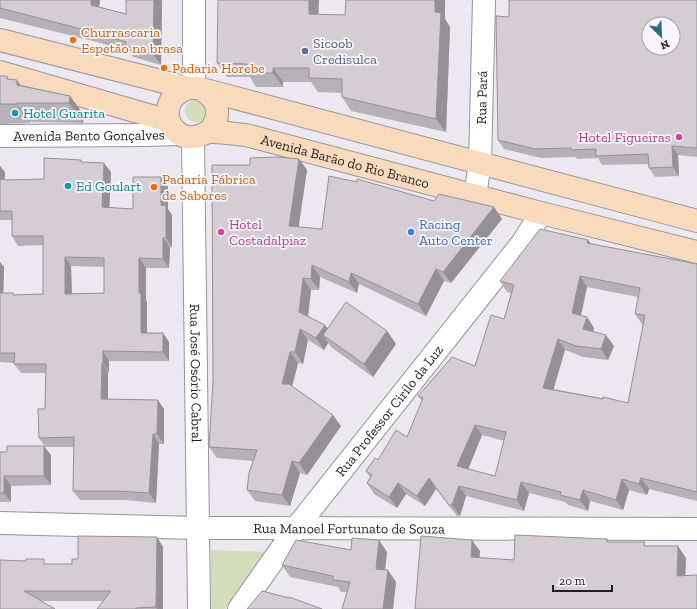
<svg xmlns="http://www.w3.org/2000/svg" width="697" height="609" font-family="'Zilla Slab',serif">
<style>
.green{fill:#d4deba}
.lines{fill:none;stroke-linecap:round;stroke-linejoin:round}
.minor-casing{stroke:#97939a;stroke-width:24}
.tertiary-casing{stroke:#97939a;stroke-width:24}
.secondary-casing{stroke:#97939a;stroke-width:24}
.minor{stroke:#fff;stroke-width:22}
.tertiary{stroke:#fff;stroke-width:22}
.secondary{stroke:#f8dbbd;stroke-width:22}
.wall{fill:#b6b1b6;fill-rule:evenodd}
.shaded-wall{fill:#949094}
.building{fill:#d4ced4;stroke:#949094;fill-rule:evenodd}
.food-dot{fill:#e8710a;stroke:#f9f5fd;stroke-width:1.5}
.service-dot{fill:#5c6f8a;stroke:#f9f5fd;stroke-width:1.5}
.culture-dot{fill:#0f9aa8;stroke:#f9f5fd;stroke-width:1.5}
.hotel-dot{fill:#d1479c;stroke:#f9f5fd;stroke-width:1.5}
.shop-dot{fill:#3f7fe0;stroke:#f9f5fd;stroke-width:1.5}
.labels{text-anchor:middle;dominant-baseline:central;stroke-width:3.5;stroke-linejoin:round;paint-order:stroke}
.food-label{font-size:14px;fill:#c56008;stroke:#f9f5fd;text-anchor:start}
.service-label{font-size:14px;fill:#4e5e75;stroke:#f9f5fd;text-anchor:start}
.street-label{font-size:14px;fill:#1f1e20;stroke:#f9f5fd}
.culture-label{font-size:14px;fill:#0d838f;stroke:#f9f5fd;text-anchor:start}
.hotel-label{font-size:14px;fill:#b23c85;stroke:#f9f5fd;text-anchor:end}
.shop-label{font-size:14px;fill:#366cbe;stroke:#f9f5fd;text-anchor:start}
</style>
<rect width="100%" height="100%" fill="#ece8ef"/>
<path class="green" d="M185 111a11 11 0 1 1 22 0a11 11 0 1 1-22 0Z
M211 550 269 552 225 609H211Z"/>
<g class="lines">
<g class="minor-casing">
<g id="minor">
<path id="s1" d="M0 136 144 135 179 134"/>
<path id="s2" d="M193 138 199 609"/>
<path id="s3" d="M475 195 480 164 484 0"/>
<path id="s4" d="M0 523 198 528 697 529"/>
<path id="s5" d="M239 609 296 528 523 242 541 213"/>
</g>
</g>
<g class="tertiary-casing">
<path id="tertiary" d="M194 88V0"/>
</g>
<g class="secondary-casing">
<g id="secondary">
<path d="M0 40 188 88H198L697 221"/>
<path d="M0 72 169 121"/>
<path id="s6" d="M188 88C178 92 169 98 168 110 166 125 179 139 194 137 200 137 206 131 212 132 223 132 235 134 246 135L541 213 697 252"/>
<path d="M202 90C219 99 222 117 209 131"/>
</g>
</g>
<use href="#minor" class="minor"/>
<use href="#tertiary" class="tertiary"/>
<use href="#secondary" class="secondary"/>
</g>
<path class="wall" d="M0 0H100L99 7 126 14V0H162L161 65 133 57 130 52 97 42 0 18Z
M697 0V157L678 155 679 176 655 177 649 168 648 164 602 165 598 158 577 159 576 157 541 158 504 149 498 140 509 17Z
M318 14 445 19 450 27 446 132 351 111 342 97V93L318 92 311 82H283V87H256L250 77H227L217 63Z
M0 76H7L9 80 21 85 70 96 84 115 83 123 30 122V123L0 124Z
M299 159 307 170 298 227 322 229 434 201 494 207 502 219 451 283 444 281 426 316 359 284 357 293 320 277 319 290H311L308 316 328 328 387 331 396 344 373 377 332 348 328 343 324 350 308 340 303 364 298 363 292 386 341 426 307 475 300 473 290 506 255 501 247 490 253 461 217 458 209 447 250 165Z
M81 160 82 162 111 172 109 208 133 209 161 177 168 187V209L172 215V247H170L169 268H146V300L147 302V333H163L169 342V361H109V372H108V399L164 409V444H159L156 503 125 500H80L73 491 74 447H45L39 438 45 409 46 373H21L14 364V363L0 362V262L4 267 3 293 14 295 43 294V245L18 246 12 236V220H0V166L5 172 4 180 44 179ZM71 266 104 267V293L72 294Z
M591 244 697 264V501L649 489 647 495 629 490 623 510 590 501 588 511 568 505 565 502 529 493 524 511 466 496 460 516H457L436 489 425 506 406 494 397 508 374 494 367 483 370 477 366 471 378 460 407 437 422 401 418 396 475 366 504 319 511 293 507 292 500 281ZM587 287 638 297 635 314 642 324 643 325 628 403 553 389 565 350 583 357 608 360 614 346 593 332 594 328 587 317 581 316ZM482 435 504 441 495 476 468 469Z
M0 452 51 455V485L11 486V502H0Z
M157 537 163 547V609H97L103 601H41L0 609 47 564H72L78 559Z
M351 550 387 552 385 570 396 582 393 609H342L347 592H341L338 587 290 577 282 565Z"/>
<path class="shaded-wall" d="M91 0H100L98 15 91 5Z
M154 0H162L161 65 153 54Z
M309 0H319L318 27 309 14Z
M435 0H445V19L450 27 446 132 436 119Z
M273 68 283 82V87L273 73Z
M17 80 31 100 17 85Z
M70 96 84 115 83 123 69 103Z
M16 103 30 122V123L16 104Z
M672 146 678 155 679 176 673 167Z
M299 159 307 170 297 238 289 226Z
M104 163 111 172 109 216 102 207Z
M0 166 5 172 4 188 0 182Z
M161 177 168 187V209L172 215V247L166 238 161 205Z
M494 207 502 219 451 283 443 272Z
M163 238 170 247 169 268 163 259Z
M588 240 596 250 587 243Z
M65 257 71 266 72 303 65 294Z
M139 258 146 268V300L147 302V342L141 333 139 293Z
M0 262 4 267 3 302 0 298Z
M312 265 320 277 319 290 311 279Z
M436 269 444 281 426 316 418 304Z
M351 273 359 284 357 293 349 282Z
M580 276 587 287 579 323 572 313Z
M303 278 311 290 307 324 299 312Z
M587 317 594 328 591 340 583 329Z
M325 325 333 336 323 335 328 343 324 350 316 338Z
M300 329 308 340 303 364 295 352Z
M387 331 396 344 373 377 364 364Z
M163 333 169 342V361L163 352Z
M606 335 614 346 608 360 601 349Z
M558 339 565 350 551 398 543 388Z
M103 351 109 361V372L103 363Z
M290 352 298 363 290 395 282 384Z
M102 363 108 372V408L101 399Z
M158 400 164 409V444L157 434Z
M333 415 341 426 307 475 299 463Z
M475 425 482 435 465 477 457 466Z
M153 434 159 444 156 503 149 493Z
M44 446 51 455V485L44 476Z
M292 461 300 473 290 506 282 495Z
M4 476 11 486V502L4 493Z
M429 478 436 489 425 506 417 496Z
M641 478 649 489 647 495 639 484Z
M622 479 629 490 623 510 616 500Z
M521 482 529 493 524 511 517 500Z
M398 483 406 494 397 508 389 497Z
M459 486 466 496 460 516 452 505Z
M583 490 590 501 588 511 580 500Z
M157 537 163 547V609H157L156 607Z
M379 540 387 552 384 580 376 569Z
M472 540 480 551 479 569 471 557Z
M678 546 686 558 685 587 677 576Z
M388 570 396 582 393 609H383Z"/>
<path class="building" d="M0 0H91V5L126 14V0H154L153 54 126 46V42L89 31 0 8Z
M218 0H309V14L345 15 346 0H435V12L441 13 436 119 342 97V79L309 78V68H273V73H247V64L217 63Z
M509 0H697V148L672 146 673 167 649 168 648 154 596 156V149L571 150V148L535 149 498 140 496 16 509 17ZM649 24H673V48H649Z
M0 76H7V79L17 80V85L70 96 69 103H16V104H0Z
M278 157 299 159 289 226 322 229 329 176 357 182V179L434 201 439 194 494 207 443 272 436 269 418 304 351 273 349 282 312 265 311 279 303 278 299 312 325 325 316 338 300 329 295 352H290L282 384H289L333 415 299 463 292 461 282 495 247 490 249 473 257 450 209 447 213 382 212 165H250V158Z
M44 158 81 160V162L104 163 102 207 133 209V177H161V205L166 206V238H163V259L139 258V293H141V333H163V352L103 351V363H102L101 399 158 400 157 434H153L149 493 118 491H73L74 437 39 438 38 409H45L46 364H14L15 353H0V293H13V295L43 294V236H12V211H0V179L7 180 44 179ZM65 257 104 258V293L65 294Z
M540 229 588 240 587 243 697 264V492L641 478 639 484 622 479 616 500 583 490 580 500 560 495 561 492 521 482 517 500 459 486 452 505H449L429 478 417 496 398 483 389 497 367 483 372 475 366 471 375 458 378 460 396 430 407 437 423 398 418 396 452 357 475 366 491 315 504 319 514 285 500 281ZM580 276 640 288 635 314 645 315 628 403 603 397V399L543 388 558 339 576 346 601 349 606 335 583 329 587 317 572 313ZM475 425 506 432 495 476 457 466Z
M346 302 387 331 364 364 323 335Z
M7 446H44V476H4V493H0V452H7Z
M515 535 607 539V542H645L644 546H678L677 576 697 575V609H415L421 536 472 540 471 557 514 560Z
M78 536 157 537 156 607 136 608V609H97L111 591H24L55 609H0V560L26 561V559H44V564H72V559H78Z
M352 538 379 540 376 569 388 570 383 609H342L350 582 333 580V576L282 565 296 540 351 550Z
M262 591 289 598V597L322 609H247Z"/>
<g class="food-dot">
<circle cx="73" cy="40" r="4"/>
<circle cx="164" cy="68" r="4"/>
<circle cx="154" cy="187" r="4"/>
</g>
<circle class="service-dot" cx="305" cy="51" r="4"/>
<g class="culture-dot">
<circle cx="15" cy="113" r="4"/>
<circle cx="68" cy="186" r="4"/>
</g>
<g class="hotel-dot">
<circle cx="679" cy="137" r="4"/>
<circle cx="221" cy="232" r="4"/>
</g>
<circle class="shop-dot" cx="411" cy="232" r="4"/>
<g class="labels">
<g class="food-label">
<text x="81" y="32">Churrascaria<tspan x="81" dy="16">Espetão na brasa</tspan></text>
<text x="172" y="68">Padaria Horebe</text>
<text x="162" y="179">Padaria Fábrica<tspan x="162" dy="16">de Sabores</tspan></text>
</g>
<g class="service-label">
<text x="313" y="43">Sicoob<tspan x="313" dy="16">Credisulca</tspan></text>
</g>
<g class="street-label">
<text stroke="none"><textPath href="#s3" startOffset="98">Rua Pará</textPath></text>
<text stroke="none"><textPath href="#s1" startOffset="89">Avenida Bento Gonçalves</textPath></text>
<text stroke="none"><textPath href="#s6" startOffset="230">Avenida Barão do Rio Branco</textPath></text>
<text stroke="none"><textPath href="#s2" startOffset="235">Rua José Osório Cabral</textPath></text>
<text stroke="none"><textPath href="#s5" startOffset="249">Rua Professor Cirilo da Luz</textPath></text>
<text stroke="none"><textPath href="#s4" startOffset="349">Rua Manoel Fortunato de Souza</textPath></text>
</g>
<g class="culture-label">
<text x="23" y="113">Hotel Guarita</text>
<text x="76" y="186">Ed Goulart</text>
</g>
<g class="hotel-label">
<text x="671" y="137">Hotel Figueiras</text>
<text x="229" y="224" text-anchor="start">Hotel<tspan x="229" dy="16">Costadalpiaz</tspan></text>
</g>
<g class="shop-label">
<text x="419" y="224">Racing<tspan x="419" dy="16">Auto Center</tspan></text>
</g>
</g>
<g transform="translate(661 36) rotate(156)"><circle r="19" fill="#f9f5fd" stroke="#a29fa5"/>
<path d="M0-3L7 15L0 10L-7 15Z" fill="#2d6a81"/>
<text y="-6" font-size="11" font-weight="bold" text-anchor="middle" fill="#1f1e20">N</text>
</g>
<path d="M553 585v6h59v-6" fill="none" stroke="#1f1e20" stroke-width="2"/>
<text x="559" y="585" font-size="12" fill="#1f1e20" stroke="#f9f5fd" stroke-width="3" paint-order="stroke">20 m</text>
</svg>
